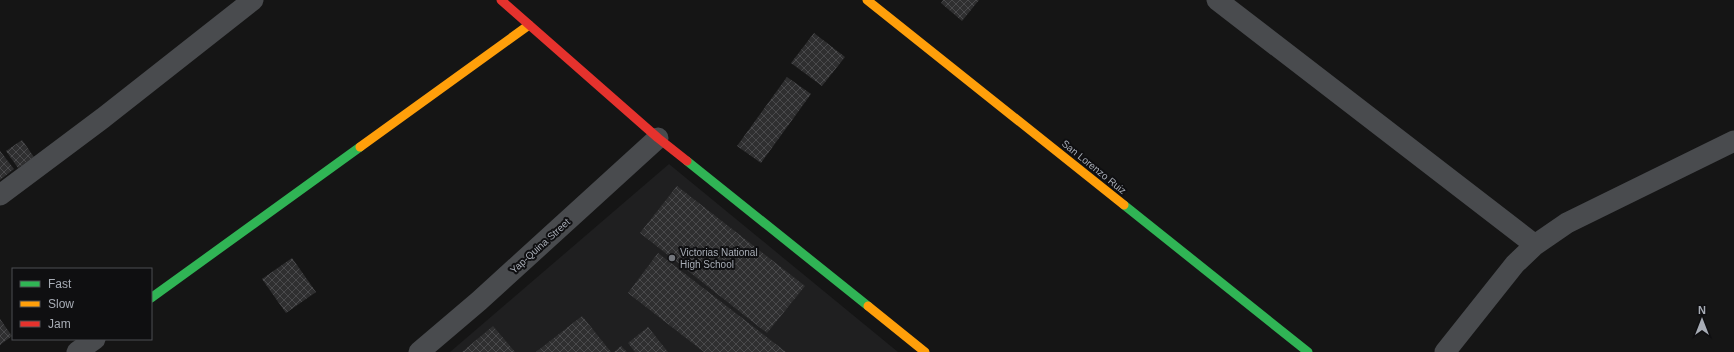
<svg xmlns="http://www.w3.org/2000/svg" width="1734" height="352" font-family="Arial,sans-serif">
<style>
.built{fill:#1f1f20}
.building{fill:url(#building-cross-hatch)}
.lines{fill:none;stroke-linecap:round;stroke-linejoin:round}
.street{stroke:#494b4e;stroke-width:21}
.fast{stroke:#30b455;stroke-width:9}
.slow{stroke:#ff9f0a;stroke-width:9}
.jam{stroke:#e5322d;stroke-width:9}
.poi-dot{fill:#74777d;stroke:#0f0f11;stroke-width:1.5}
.labels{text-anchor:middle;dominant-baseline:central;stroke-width:4;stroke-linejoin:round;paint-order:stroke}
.street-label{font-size:10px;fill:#a7acb5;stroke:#0f0f11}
.poi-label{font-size:10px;fill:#a7acb5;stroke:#0f0f11;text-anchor:start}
</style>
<defs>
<pattern id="building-cross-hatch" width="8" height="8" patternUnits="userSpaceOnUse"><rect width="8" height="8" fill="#2f2f30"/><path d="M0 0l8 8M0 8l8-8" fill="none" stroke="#4a4a4c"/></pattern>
</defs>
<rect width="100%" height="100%" fill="#151515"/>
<path class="built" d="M669 164 898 352H450Z"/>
<path class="building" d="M943 0H979L962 21 941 3Z
M814 33 845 57 822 86 791 63Z
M787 77 811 94 761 163 737 146Z
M22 140 34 157 18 168 6 151Z
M0 151 14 169 0 180Z
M677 186 805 286 767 333 640 233Z
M658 253 786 352H704L628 293Z
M292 258 316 292 286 313 262 279Z
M582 316 611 352H536Z
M0 319 12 336 0 345Z
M493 326 515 352H462Z
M648 327 668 352H635L628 343Z
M621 346 627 352H614Z"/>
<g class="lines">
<path class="street" d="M1217 0 1535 245
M0 195 103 118 253 0
M77 352 95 339
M419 352 479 301 658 138
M1445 352 1515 264 1535 245 1567 223 1734 141"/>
<path class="fast" d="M687 161 868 306
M1124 205 1308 352
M151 298 360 147"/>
<path class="slow" d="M867 0 1124 205
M360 147 529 25
M868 306 925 352"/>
<path class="jam" d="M501 0 658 138 687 161"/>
</g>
<circle class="poi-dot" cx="672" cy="258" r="4"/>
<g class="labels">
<g class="street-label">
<text transform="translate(1094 167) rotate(39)">San Lorenzo Ruiz</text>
<text transform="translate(540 246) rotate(-42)">Yap-Quina Street</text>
</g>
<g class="poi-label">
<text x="680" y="252">Victorias National<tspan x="680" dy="12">High School</tspan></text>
</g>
</g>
<rect x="12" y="268" width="140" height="72" fill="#0f0f11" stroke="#4c4e53"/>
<rect x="20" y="281" width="20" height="6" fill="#30b455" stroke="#4c4e53"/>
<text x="48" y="288" font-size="12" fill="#a7acb5">Fast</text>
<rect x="20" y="301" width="20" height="6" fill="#ff9f0a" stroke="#4c4e53"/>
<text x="48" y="308" font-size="12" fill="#a7acb5">Slow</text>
<rect x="20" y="321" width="20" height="6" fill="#e5322d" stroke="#4c4e53"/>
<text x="48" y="328" font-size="12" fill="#a7acb5">Jam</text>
<g transform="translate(1702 320)" stroke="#0f0f11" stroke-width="3" paint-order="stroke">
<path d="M0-3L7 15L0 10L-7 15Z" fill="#a7acb5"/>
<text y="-6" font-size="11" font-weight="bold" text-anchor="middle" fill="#a7acb5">N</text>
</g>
</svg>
